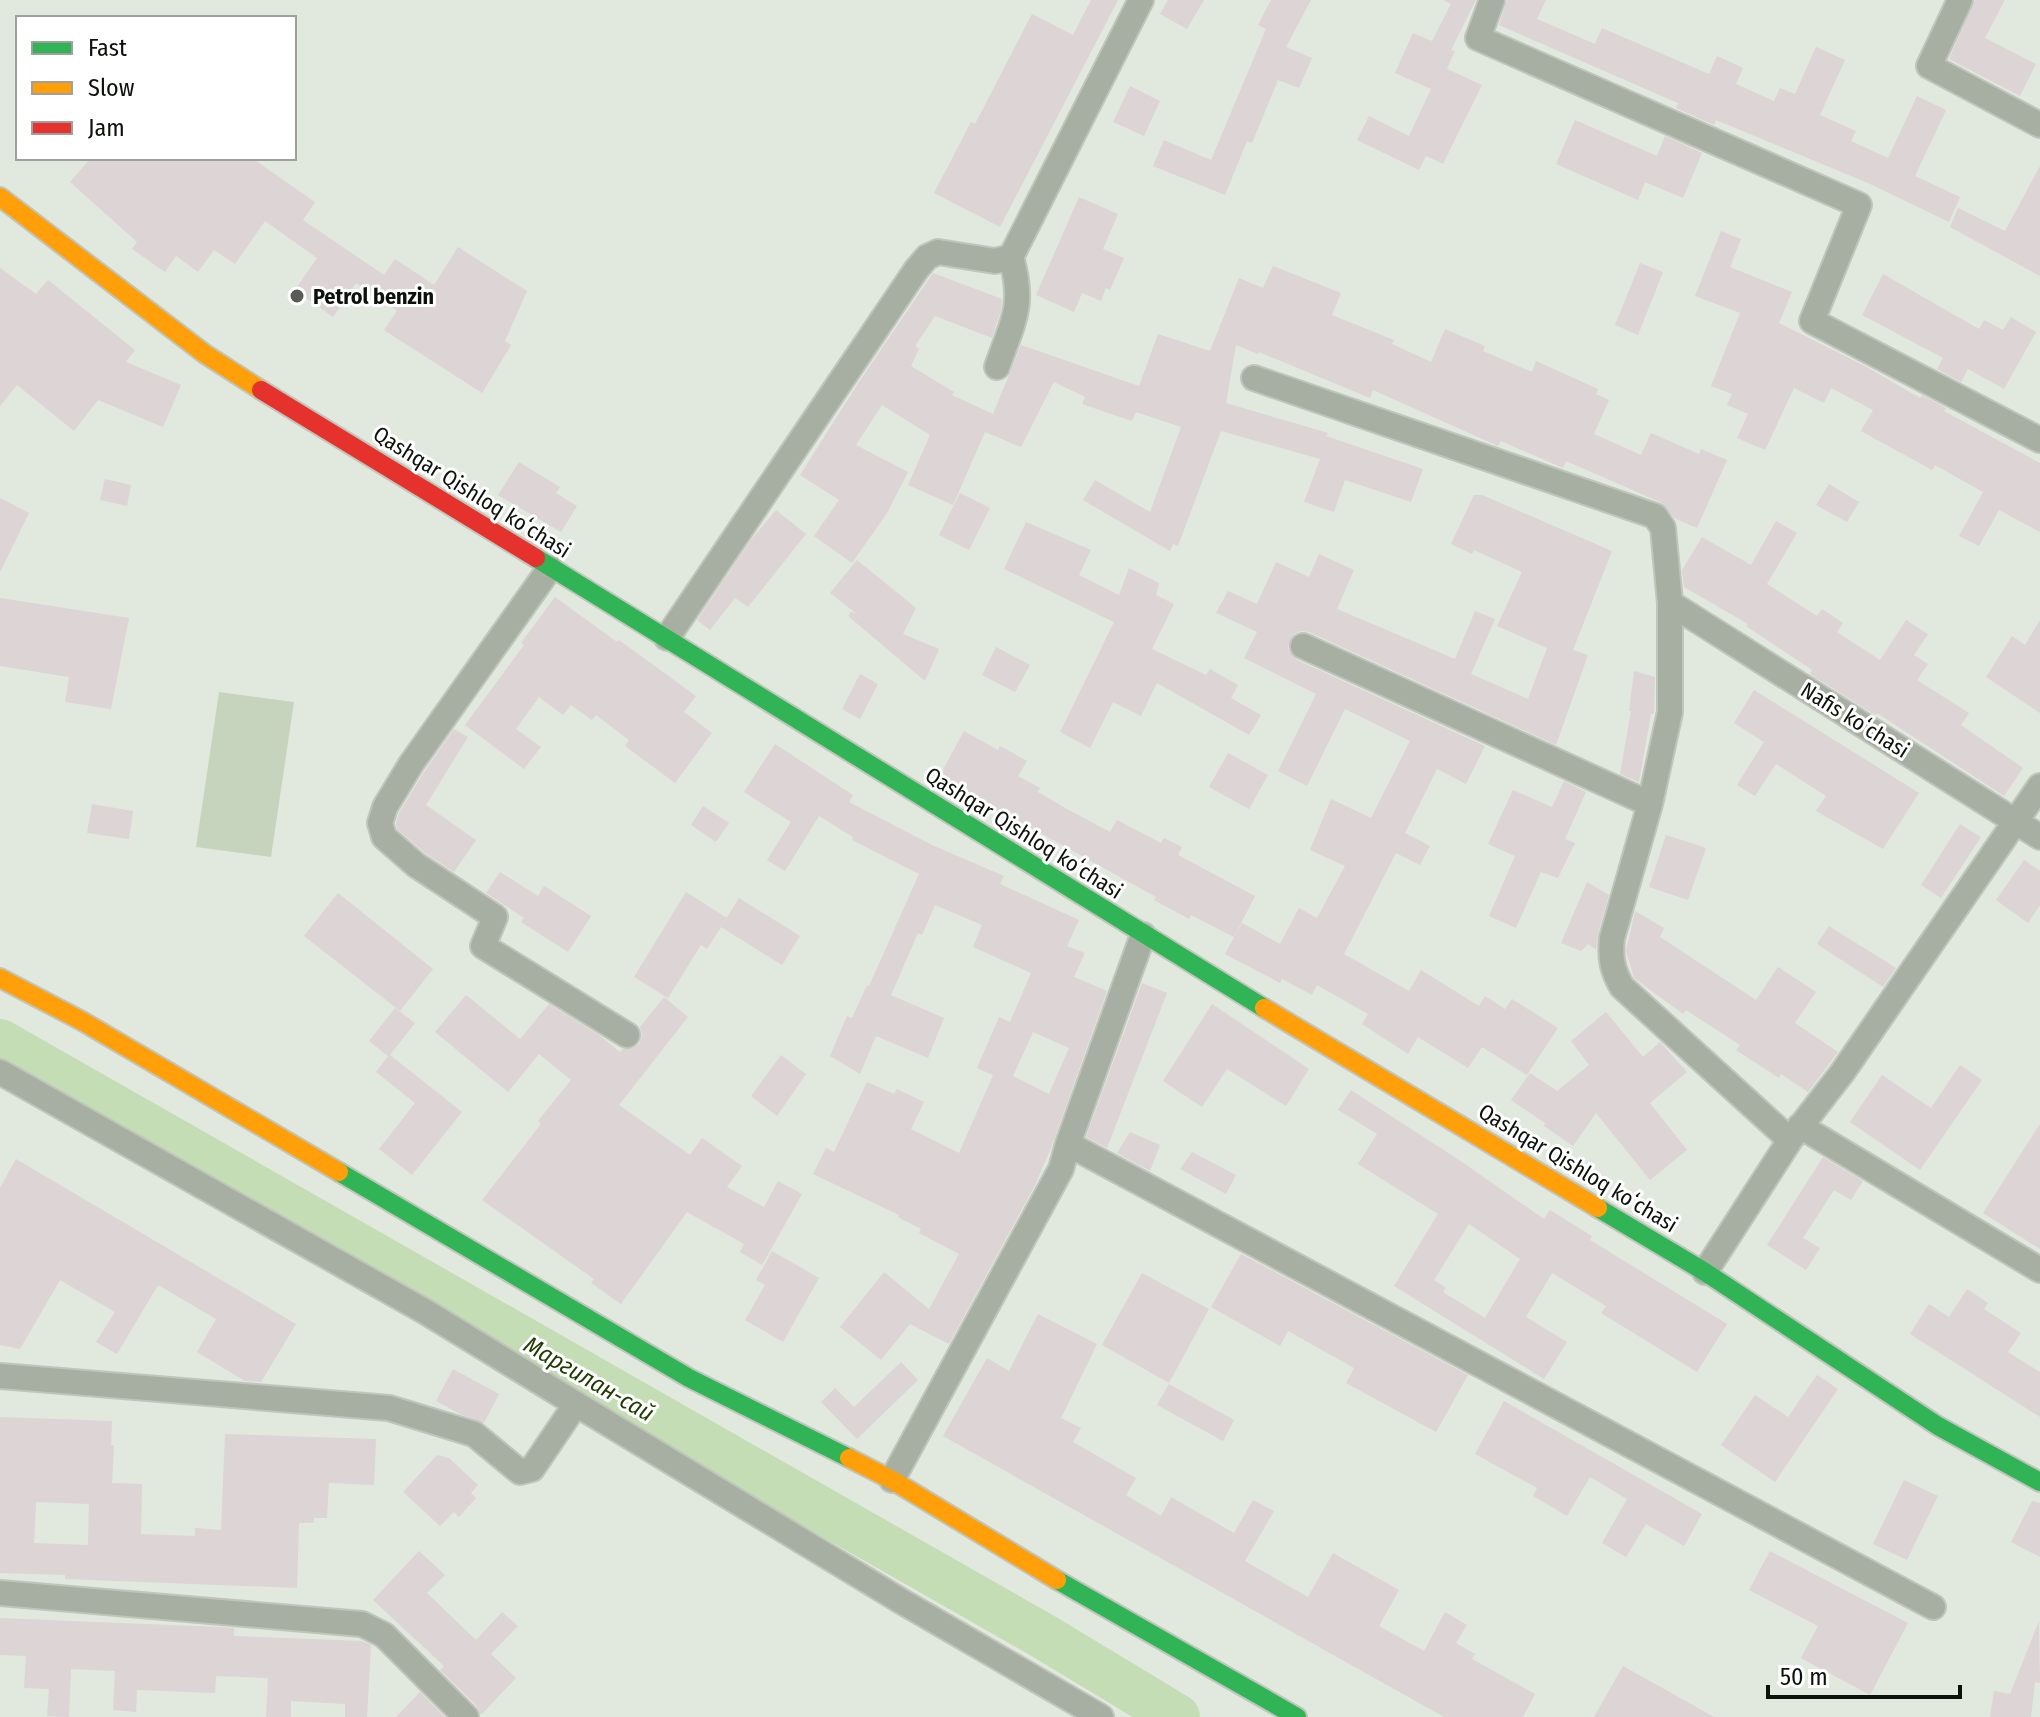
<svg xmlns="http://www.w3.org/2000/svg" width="2040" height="1717" font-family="'Fira Sans Condensed',sans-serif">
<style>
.green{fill:#c6d4be}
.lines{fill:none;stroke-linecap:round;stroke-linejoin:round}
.river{stroke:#c4ddb4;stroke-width:46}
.building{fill:#ddd4d5;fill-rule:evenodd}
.street-casing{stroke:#c0c5bc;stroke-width:28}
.fast-casing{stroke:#c0c5bc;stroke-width:22}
.slow-casing{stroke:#c0c5bc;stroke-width:22}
.jam-casing{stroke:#c0c5bc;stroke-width:22}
.street{stroke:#a6afa2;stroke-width:24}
.fast{stroke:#30b455;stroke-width:18}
.slow{stroke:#ff9f0a;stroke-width:18}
.jam{stroke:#e5322d;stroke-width:18}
.poi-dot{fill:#575c54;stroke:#fff;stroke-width:3}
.labels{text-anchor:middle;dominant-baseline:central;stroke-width:6;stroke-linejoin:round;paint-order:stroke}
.poi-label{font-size:22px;font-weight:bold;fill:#0d110b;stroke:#fff;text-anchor:start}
.street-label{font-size:22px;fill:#0d110b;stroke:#fff}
.water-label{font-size:24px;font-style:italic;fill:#1e3b02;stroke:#fff}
</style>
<rect width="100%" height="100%" fill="#e1e8dd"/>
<path class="green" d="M219 692 294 702 271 857 196 847Z"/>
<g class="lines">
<path class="river" d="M0 1042 1043 1636 1177 1717"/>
</g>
<path class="building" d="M1091 0H1118L1000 227 934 193 971 122 975 124 1032 14 1073 35Z
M1168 0H1204L1187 29 1160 14Z
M1271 0H1311L1286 47 1312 58 1299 88 1278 80 1252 143 1247 141 1225 195 1153 166 1164 140 1211 160 1266 29 1258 25Z
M1443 0H1476L1451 50 1455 51 1447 69 1482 85 1443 164 1426 156 1419 170 1357 140 1369 116 1409 136 1431 89 1395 73 1413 33 1432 41 1451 4Z
M1507 0H1546L1537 19 1595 44 1602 28 1709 74 1717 56 1743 68 1736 84 1774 101 1780 88 1795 94 1816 47 1845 60 1820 115 1856 131 1851 141 1888 158 1917 96 1946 110 1915 176 1960 197 1949 222 1868 183 1716 120 1714 125 1676 108 1678 103 1499 25Z
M1975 0H2005L1985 38 2036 64 2020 96 1949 59Z
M1130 86 1160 101 1144 136 1113 122Z
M1575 120 1657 156 1665 136 1702 153 1683 198 1645 182 1638 200 1556 164Z
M91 158H252L315 202 303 220 384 275 395 259 434 285 458 247 527 291 505 341 511 345 482 393 384 330 397 311 356 283 333 317 295 290 317 258 265 221 235 264 214 250 198 272 176 256 165 272 132 249 137 242 70 182Z
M2040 166V276L1950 227 1958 208 2005 231Z
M1079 197 1118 214 1103 249 1124 258 1110 290 1106 288 1101 301 1082 293 1074 312 1036 295Z
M1721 231 1741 239 1730 267 1792 292 1779 323 1865 366 1920 398 1922 395 1946 408 1944 411 2040 463V532L1999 510 1979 546 1959 536 1983 492 1935 465 1932 470 1861 431 1873 410 1831 388 1824 403 1794 388 1765 450 1737 438 1748 414 1727 405 1732 394 1711 386 1740 313 1695 296Z
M1640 263 1663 272 1638 335 1615 325Z
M1273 266 1341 293 1332 315 1394 340 1392 344 1431 362 1445 329 1485 346 1483 351 1532 372 1536 361 1598 389 1596 394 1609 400 1594 434 1641 455 1651 433 1699 454 1701 449 1727 460 1697 528 1674 518 1660 502 1566 461 1563 468 1501 441 1498 446 1373 390 1370 398 1259 352 1258 354 1236 345 1226 403 1328 433 1326 436 1423 469 1411 502 1345 480 1334 512 1304 502 1320 459 1221 431 1178 546 1173 544 1170 551 1083 500 1095 480 1150 512 1181 427 1136 412 1132 421 1082 404 1085 397 1054 382 1021 447 985 432 953 505 908 485 930 435 882 405 856 445 908 472 887 513 852 563 814 536 839 500 800 475 859 382 933 273 1002 299 1001 310 992 338 935 316 915 346 919 349 911 366 954 392 952 395 993 414 1021 345 1139 386 1158 334 1210 351 1239 278 1263 288Z
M0 268 36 294 48 280 135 350 126 362 181 385 163 427 98 400 74 431 17 385 0 406Z
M1883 274 1979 329 1984 320 2003 330 2011 317 2036 332 2004 389 1968 369 1961 382 1937 369 1943 358 1862 315Z
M519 462 560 487 556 493 577 506 561 532 498 495Z
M105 479 131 485 127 506 100 500Z
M1829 484 1859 502 1847 522 1816 505Z
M960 493 990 508 969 550 939 535Z
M1474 495H1482L1612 551 1573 650 1588 655 1556 745 1309 632 1301 631 1294 634 1288 648 1297 660 1485 746 1466 784 1437 769 1405 833 1430 846 1420 865 1396 853 1344 954 1409 991 1421 970 1479 1006 1485 996 1505 1009 1512 999 1558 1028 1527 1075 1482 1047 1468 1068 1418 1037 1408 1054 1362 1024 1368 1014 1317 985 1312 995 1282 979 1280 983 1225 954 1242 923 1280 944 1299 908 1317 918 1345 866 1310 850 1331 799 1371 818 1410 741 1345 709 1307 786 1278 771 1316 694 1244 658 1257 632 1216 613 1228 591 1257 604 1276 562 1309 577 1319 554 1354 570 1337 609 1455 659 1475 611 1495 619 1471 674 1528 699 1547 648 1497 626 1522 572 1474 550 1472 554 1451 544Z
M0 498 29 513 0 572Z
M776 510 806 534 748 607 735 598 710 630 697 620 750 541Z
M1776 521 1797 533 1767 584 1817 616 1822 609 1843 623 1837 632 1880 660 1906 620 1928 634 1914 655 1928 664 1917 680 1969 713 1961 725 2023 768 2004 796 1877 713 1875 715 1810 674 1812 670 1746 626 1748 624 1684 587 1682 570 1702 537 1751 565Z
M1026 522 1091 550 1079 575 1119 595 1129 568 1159 583 1156 595 1174 604 1152 649 1206 675 1210 669 1238 685 1231 698 1261 715 1249 735 1157 683 1141 716 1113 702 1090 748 1060 732 1114 622 1004 569Z
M857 560 916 608 903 634 939 649 925 681 848 616 851 612 857 614 830 593Z
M555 597 617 642 619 640 696 696 684 712 712 733 675 783 625 746 629 740 596 715 592 720 571 705 563 715 539 697 516 729 541 747 524 769 465 725 524 645 521 643Z
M0 598 129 618 111 709 65 702 69 677 0 666Z
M2040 620V713L1986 677 2012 636 2025 645Z
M996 647 1030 665 1015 692 982 675Z
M1634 671 1655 677 1654 714H1651L1639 782 1620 774 1631 711H1629Z
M860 674 878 684 860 719 842 709Z
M1754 690 1919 793 1883 849 1816 811 1826 796 1776 764 1755 796 1737 785 1764 742 1734 723Z
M454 729 468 737 426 805 476 840 454 872 425 853 397 829 396 823 399 813 424 772Z
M964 731 998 750 1000 746 1027 761 1018 776 1040 788 1038 792 1067 809 1110 832 1117 820 1161 843 1164 838 1182 847 1178 855 1255 896 1234 937 1191 915 1189 919 1154 900 1156 897 999 810 998 812 938 779Z
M775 744 853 795 849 802 932 845 1004 876 1000 884 1079 920 1067 946 1085 953 1074 977 1107 991 1051 1148 1035 1185 949 1344 910 1324 881 1360 840 1327 884 1272 929 1309 959 1254 919 1233 921 1229 898 1217 899 1215 813 1174 826 1148 834 1152 867 1082 894 1094 897 1089 924 1102 911 1129 959 1153 993 1075 977 1068 999 1017 1010 1022 1031 973 973 947 982 925 935 905 922 935 918 933 891 995 944 1018 928 1058 876 1036 860 1074 830 1056 847 1016 852 1018 867 985 869 986 919 874 852 840 853 837 819 816 785 871 767 860 791 822 744 792ZM1033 1032 1069 1048 1049 1094 1013 1076Z
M1228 753 1268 775 1249 809 1209 787Z
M1564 781 1586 792 1565 839 1575 843 1558 878 1541 872 1516 928 1489 916 1515 856 1488 844 1513 790 1552 807Z
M92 804 133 811 129 839 87 833Z
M703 806 729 823 716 842 691 825Z
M1960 824 1981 837 1941 898 1921 885Z
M1666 835 1706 848 1688 900 1649 887Z
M2024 860 2040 871V905L2028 923 1996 900Z
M500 872 538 896 544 886 591 916 568 952 521 922 524 918 486 893Z
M1587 882 1609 895 1598 934 1596 950 1588 944 1581 951 1561 943Z
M686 892 727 918 707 949 701 945 668 998 634 977Z
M338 893 433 969 400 1011 304 936Z
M739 898 800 936 782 965 721 927Z
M1635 911 1664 928 1660 937 1756 1000 1778 967 1816 992 1795 1023 1838 1052 1808 1092 1781 1074 1779 1078 1736 1050 1740 1045 1686 1010 1683 1014 1634 978 1626 951Z
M1829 926 1896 968 1883 987 1817 944Z
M1142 983 1167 993 1107 1148 1086 1137Z
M466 995 520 1039 549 1004 599 1035 620 1052 623 1049 633 1048 639 1044 642 1035 640 1027 664 997 688 1017 619 1105 690 1155 702 1138 742 1166 727 1187 764 1207 778 1181 802 1194 762 1265 740 1252 744 1244 687 1212 621 1304 591 1283 594 1279 482 1200 541 1124 538 1121 571 1080 539 1054 508 1092 435 1032Z
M1212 1004 1309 1069 1286 1106 1227 1069 1202 1107 1163 1081Z
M395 1008 415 1023 390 1055 462 1112 412 1175 379 1149 415 1103 376 1072 388 1056 369 1041Z
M1606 1012 1643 1057 1660 1042 1687 1072 1650 1103 1687 1150 1650 1180 1596 1113 1573 1146 1544 1126 1545 1123 1511 1100 1530 1073 1557 1091 1589 1065 1571 1041Z
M781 1055 806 1074 777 1116 751 1096Z
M1960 1065 1982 1080 1920 1170 1850 1122 1882 1075 1931 1108Z
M1351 1090 1459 1160 1544 1219 1550 1210 1592 1236 1590 1240 1727 1324 1697 1372 1601 1313 1606 1306 1552 1273 1526 1317 1567 1342 1544 1379 1394 1286 1438 1214 1358 1164 1377 1134 1338 1110ZM1469 1224 1520 1259 1485 1318 1443 1292 1446 1288 1434 1280Z
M2040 1124V1249L1983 1213Z
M1130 1132 1160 1145 1150 1171 1117 1153Z
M1192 1152 1236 1175 1226 1194 1180 1169Z
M1823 1157 1863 1181 1851 1200 1834 1190 1803 1238 1820 1248 1806 1270 1767 1245Z
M16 1159 296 1324 261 1382 245 1381 197 1352 216 1319 158 1285 117 1354 96 1342 115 1312 60 1280 20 1349 0 1345V1188Z
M772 1251 819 1278 783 1342 745 1320 765 1285 756 1280Z
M1241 1254 1468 1375 1436 1432 1346 1383 1354 1368 1288 1331 1280 1346 1211 1307Z
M1142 1273 1209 1309 1169 1383 1102 1345Z
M1967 1289 1988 1303 1984 1309 2021 1333 2008 1352 2040 1372V1417L1910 1334 1929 1304 1949 1317Z
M1038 1314 1097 1344 1061 1418 1081 1428 1073 1442 1136 1478 1126 1495 1161 1516 1171 1497 1234 1533 1253 1500 1274 1511 1245 1561 1308 1597 1333 1553 1399 1590 1379 1626 1424 1651 1445 1612 1467 1625 1456 1643 1475 1654 1472 1659 1535 1694 1523 1717H1444L943 1436 987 1358 1009 1371Z
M901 1362 918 1380 857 1439 821 1402 835 1388 854 1407Z
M453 1369 499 1394 484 1423 460 1414 436 1401Z
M1817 1375 1838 1389 1775 1482 1721 1445 1755 1395 1788 1417Z
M1169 1384 1234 1420 1223 1441 1157 1405Z
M1504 1401 1702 1514 1684 1546 1646 1524 1626 1557 1602 1543 1627 1499 1590 1477 1567 1516 1533 1496 1537 1488 1475 1454Z
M0 1417 112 1421 111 1445H114L112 1483 142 1484 141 1534 195 1536V1528L221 1530 225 1434 376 1439 374 1485 329 1483 327 1518H314V1523H299L297 1588 65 1579V1575L0 1573ZM36 1502 89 1504 88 1545 34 1543Z
M437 1455 449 1458 478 1485 471 1493 476 1498 459 1517 454 1512 440 1526 403 1492Z
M1904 1480 1938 1496 1907 1560 1873 1544Z
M2032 1501 2040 1503V1557L2011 1542Z
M419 1551 445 1575 427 1593 476 1640 502 1612 518 1626 491 1654 516 1678 481 1715 477 1706 440 1670 444 1666 373 1600Z
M1770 1551 1908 1623 1870 1695 1801 1658 1818 1626 1749 1590Z
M0 1618 218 1627 234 1628V1636L362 1641 371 1645 367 1717H345V1704L291 1701V1717H266L268 1678 216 1676 215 1693 137 1690 136 1712 113 1710 115 1671 71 1669 69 1717 47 1716 49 1689 24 1688 26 1656 0 1655Z
M2039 1621 2040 1683 2035 1682 2031 1717H1990L1994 1691 2010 1694Z
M1623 1666 1714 1717H1594Z
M420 1692 445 1717H396Z"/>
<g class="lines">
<g class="street-casing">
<path id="street" d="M1492 0 1478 38 1859 205 1812 321 2040 440
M1960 0 1929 66 2040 125
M997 367C1013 321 1025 306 1011 257L1141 0
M1254 378 1655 516 1663 528 1670 603V712L1650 804 1612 938C1610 957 1612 970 1622 987L1790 1140
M550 568 411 764 385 807 380 823 384 837 416 865 495 917 483 946 627 1035
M1670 603 2040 837
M667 638 916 270 927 257 938 252 995 261 1011 257
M1303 646 1650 804
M0 1072 426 1312 576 1404 532 1469 520 1472 474 1434 389 1408 0 1376
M1800 1126 2040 1270
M1068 1144 1933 1607
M1705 1272 1790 1140 1842 1073 2040 786
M576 1404 901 1601 1101 1717
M892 1480 1061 1169 1068 1144 1143 935
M0 1593 362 1624 384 1635 466 1717"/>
</g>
<g class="fast-casing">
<path id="fast" d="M536 558 1264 1008
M339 1172 689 1378 849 1458
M1598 1208 1705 1272 1938 1426 2040 1482
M1057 1580 1297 1717"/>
</g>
<g class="slow-casing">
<path id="slow" d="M0 197 205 354 261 390
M0 978 82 1021 339 1172
M1264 1008 1598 1208
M849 1458 892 1480 1057 1580"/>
</g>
<g class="jam-casing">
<path id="jam" d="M261 390 536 558"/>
</g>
<use href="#street" class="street"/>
<use href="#fast" class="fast"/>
<use href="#slow" class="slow"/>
<use href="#jam" class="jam"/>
</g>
<circle class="poi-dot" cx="297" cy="296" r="8"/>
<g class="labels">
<g class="poi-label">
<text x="313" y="296">Petrol benzin</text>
</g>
<g class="street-label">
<text transform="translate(472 492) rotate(32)">Qashqar Qishloq koʻchasi</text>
<text transform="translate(1855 720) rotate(32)">Nafis koʻchasi</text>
<text transform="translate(1024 833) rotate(32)">Qashqar Qishloq koʻchasi</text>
<text transform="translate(1578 1168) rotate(31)">Qashqar Qishloq koʻchasi</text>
</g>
<g class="water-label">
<text transform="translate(589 1379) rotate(30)">Маргилан-сай</text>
</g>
</g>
<rect x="16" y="16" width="280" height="144" fill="#ffffff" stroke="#9ea09d" stroke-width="2"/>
<rect x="32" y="42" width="40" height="12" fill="#30b455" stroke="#9ea09d" stroke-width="2"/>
<text x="88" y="56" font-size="24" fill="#0d110b">Fast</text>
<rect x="32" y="82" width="40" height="12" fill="#ff9f0a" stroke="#9ea09d" stroke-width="2"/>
<text x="88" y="96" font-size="24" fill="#0d110b">Slow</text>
<rect x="32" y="122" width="40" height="12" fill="#e5322d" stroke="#9ea09d" stroke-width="2"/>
<text x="88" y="136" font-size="24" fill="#0d110b">Jam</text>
<path d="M1768 1685v12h192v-12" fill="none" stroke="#0d110b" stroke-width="4"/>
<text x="1780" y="1685" font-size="24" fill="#0d110b" stroke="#ffffff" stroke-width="6" paint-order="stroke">50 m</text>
</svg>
